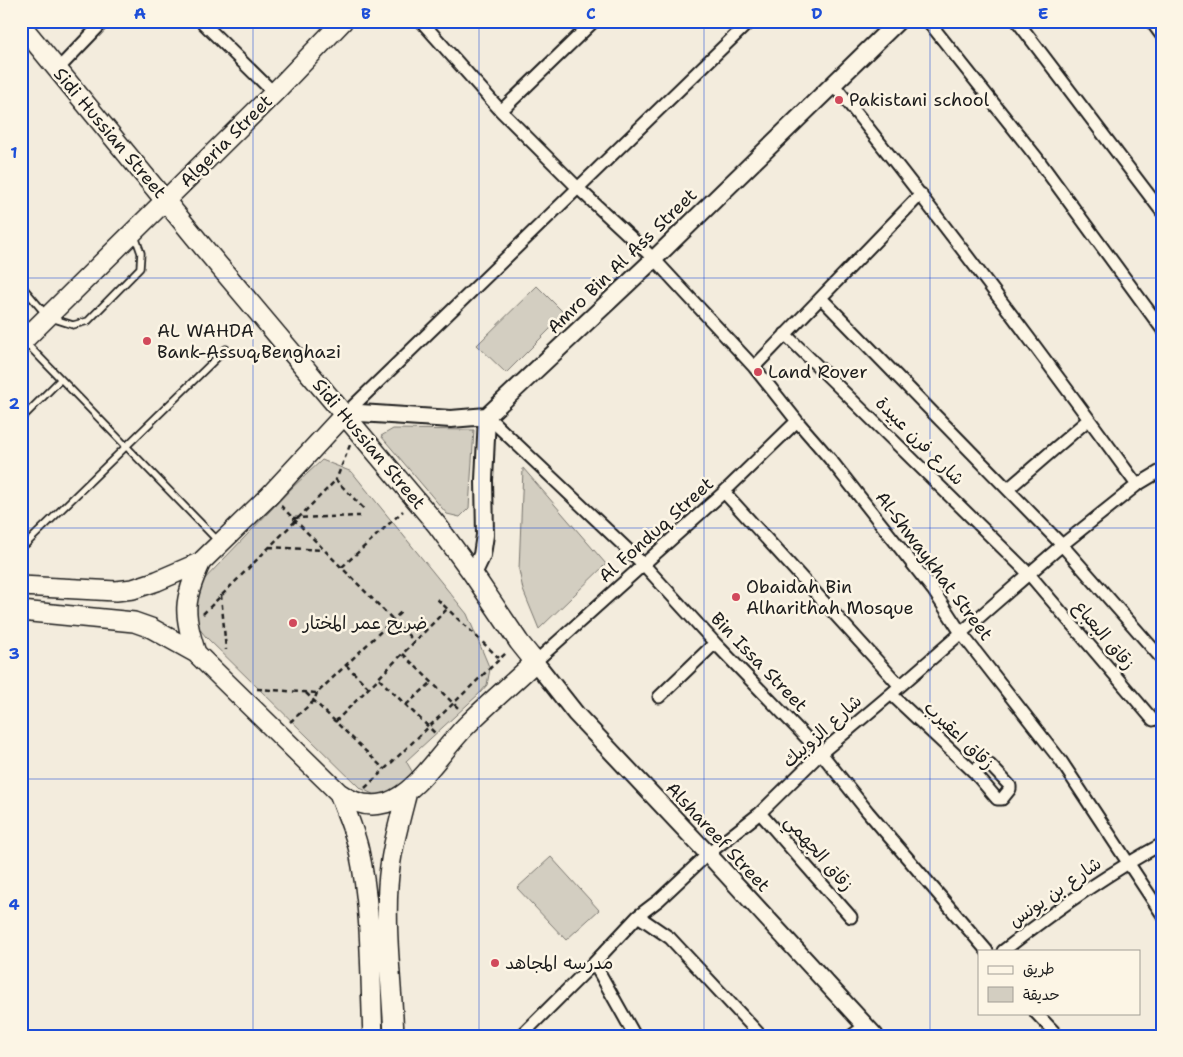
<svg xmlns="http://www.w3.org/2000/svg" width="1183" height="1057" font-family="'Shantell Sans','Playpen Sans Arabic',sans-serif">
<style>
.green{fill:#d3cec1;stroke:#78756e}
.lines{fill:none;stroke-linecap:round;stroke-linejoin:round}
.lane-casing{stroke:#1c1c1c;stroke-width:9}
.street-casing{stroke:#1c1c1c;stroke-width:15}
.secondary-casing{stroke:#1c1c1c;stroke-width:20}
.primary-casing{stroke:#1c1c1c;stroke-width:22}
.path{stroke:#1c1c1c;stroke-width:2.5;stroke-dasharray:5 4;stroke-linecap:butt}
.lane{stroke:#fcf5e5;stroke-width:5.5}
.street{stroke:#fcf5e5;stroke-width:11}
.secondary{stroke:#fcf5e5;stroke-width:16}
.primary{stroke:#fcf5e5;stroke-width:19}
.grid{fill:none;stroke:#1d4ed8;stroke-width:1;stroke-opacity:0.55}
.poi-dot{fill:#d1495b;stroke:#fcf5e5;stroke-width:2}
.labels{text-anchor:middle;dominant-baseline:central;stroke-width:5;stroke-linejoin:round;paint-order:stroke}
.poi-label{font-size:18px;fill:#1c1c1c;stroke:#fcf5e5;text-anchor:start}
.street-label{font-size:18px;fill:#1c1c1c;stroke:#fcf5e5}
.neatline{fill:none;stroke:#1d4ed8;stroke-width:2}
.grid-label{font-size:16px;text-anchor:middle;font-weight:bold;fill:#1d4ed8}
</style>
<rect width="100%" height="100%" fill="#f3ecdd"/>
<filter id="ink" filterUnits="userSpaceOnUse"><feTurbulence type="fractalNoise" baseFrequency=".02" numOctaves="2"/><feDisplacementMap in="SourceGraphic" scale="10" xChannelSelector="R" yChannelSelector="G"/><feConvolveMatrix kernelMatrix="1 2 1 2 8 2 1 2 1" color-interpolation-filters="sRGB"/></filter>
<g filter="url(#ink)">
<path class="green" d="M537 286 565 314 506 373 477 345Z
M393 429 474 430 469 508 460 517 447 514 381 436Z
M322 460 352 472 467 614 490 669 487 685 480 693 406 761 413 773 407 784 377 796 360 788 206 637 194 622 197 587 293 487Z
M523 468 606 564 539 629 523 590 519 570Z
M551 857 599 910 566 940 517 888Z"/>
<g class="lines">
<g class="lane-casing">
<path id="lane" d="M21 285 48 317 73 325 88 321 140 268 141 253 135 236
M25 342 219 542
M21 419 61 379
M26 544 226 349"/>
</g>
<g class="street-casing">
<path id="street" d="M201 21 274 93
M421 21 501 111 594 21
M928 21 1037 158 1162 329
M1017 21 1162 212
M1151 21 1162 36
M58 69 104 21
M834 85C939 216 1039 350 1137 485
M501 111 579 189 654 259 754 367 797 421 830 459 933 590 961 633 1061 761 1162 914
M821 298 1062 545 1162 659
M785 334 1029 574 1153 720
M754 367 921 194
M344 415 750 21
M487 416 644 565 715 643 821 753 868 812 987 951
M1008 489 1089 419
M724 492 900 686
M535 662 724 492 797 421
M891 694 974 772 997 799H1002L1010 789V786L990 765C982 763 978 766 974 772
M659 697 715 643
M760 813 851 917
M638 916 670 938 761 1036
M1003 951C1053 912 1106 874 1162 844
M594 963 635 1036
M1036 1013 1058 1036
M521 1036 594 963 638 916 659 900 708 854 760 813 821 753 891 694 1062 545 1137 485 1162 470
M851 1036 865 1026"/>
</g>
<g class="secondary-casing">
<path id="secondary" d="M344 415 360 413 451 419 487 416
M473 574 482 555 485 535 484 480 487 416 654 259 898 21
M535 662 576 714 708 854 875 1036"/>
</g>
<g class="primary-casing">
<path id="primary" d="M21 25 204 248 437 525 473 574 519 642 535 662C513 683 489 703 468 724 444 747 417 794 386 803 368 808 353 803 339 793L196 653 151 628 134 622 21 611
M21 343 274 93 343 21
M21 586 116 591 133 589 157 581 201 562 270 495 344 415
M196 653C183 614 183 600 201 562
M339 793C346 812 355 832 359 851 372 910 370 976 373 1036
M394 1036C392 986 385 936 388 886 390 854 399 823 407 792"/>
</g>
<path class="path" d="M350 445 336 480 366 511
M281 506 415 642
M293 518 360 516
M269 547 323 550
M342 567 403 511
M221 595 226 650
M437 599 499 658
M203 614 336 480
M403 654 459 709
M346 665 369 688
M379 679 437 735
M257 689 317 693 402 611
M306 693 384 769
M406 705 432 682
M290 722 314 701 317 693
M335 722 447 609
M365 788 507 652"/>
<use href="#lane" class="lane"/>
<use href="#street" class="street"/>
<use href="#secondary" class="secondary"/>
<use href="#primary" class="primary"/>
</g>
</g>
<path class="grid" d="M253 21V1036M479 21V1036M704 21V1036M930 21V1036M21 278H1162M21 528H1162M21 779H1162"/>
<g class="poi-dot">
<circle cx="839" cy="100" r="5"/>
<circle cx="147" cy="341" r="5"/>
<circle cx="758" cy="372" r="5"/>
<circle cx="736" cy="597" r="5"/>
<circle cx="293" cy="623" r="5"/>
<circle cx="495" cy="963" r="5"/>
</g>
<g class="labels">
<g class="poi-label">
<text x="849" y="100">Pakistani school</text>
<text x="157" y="331">AL WAHDA<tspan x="157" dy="21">Bank-Assuq،Benghazi</tspan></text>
<text x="768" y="372">Land Rover</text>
<text x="746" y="587">Obaidah Bin<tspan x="746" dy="21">Alharithah Mosque</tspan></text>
<text x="303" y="623">ضريح عمر المختار</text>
<text x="505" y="963">مدرسه المجاهد</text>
</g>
<g class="street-label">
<text transform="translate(110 133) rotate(50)">Sidi Hussian Street</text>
<text transform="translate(226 141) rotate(-45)">Algeria Street</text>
<text transform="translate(622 261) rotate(-44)">Amro Bin Al Ass Street</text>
<text transform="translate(920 441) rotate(45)">شارع فرن عبيدة</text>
<text transform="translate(369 444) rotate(50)">Sidi Hussian Street</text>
<text transform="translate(656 530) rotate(-42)">Al Fonduq Street</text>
<text transform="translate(934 566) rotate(53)">Al-Shwaykhat Street</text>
<text transform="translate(1104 635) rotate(50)">زقاق البعباع</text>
<text transform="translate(759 662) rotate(46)">Bin Issa Street</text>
<text transform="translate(822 731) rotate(-42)">شارع الزوبيك</text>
<text transform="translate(959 735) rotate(44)">زقاق اعقيرب</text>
<text transform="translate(718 837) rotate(47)">Alshareef Street</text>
<text transform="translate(819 853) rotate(49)">زقاق الجهمي</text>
<text transform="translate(1055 892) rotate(-35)">شارع بن يونس</text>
</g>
</g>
<rect width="1183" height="1057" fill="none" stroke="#fcf5e5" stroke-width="55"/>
<rect x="978" y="950" width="162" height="65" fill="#fcf5e5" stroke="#a29e95"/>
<rect x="988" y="966" width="25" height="8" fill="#fcf5e5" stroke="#a29e95"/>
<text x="1023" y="974" font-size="15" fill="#1c1c1c">طريق</text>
<rect x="988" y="987" width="25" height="15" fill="#d3cec1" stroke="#a29e95"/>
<text x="1023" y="1000" font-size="15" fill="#1c1c1c">حديقة</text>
<rect x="28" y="28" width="1128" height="1002" class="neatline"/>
<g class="grid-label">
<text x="140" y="19">A</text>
<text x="366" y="19">B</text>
<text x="591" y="19">C</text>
<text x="817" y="19">D</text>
<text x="1043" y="19">E</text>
<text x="14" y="158">1</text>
<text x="14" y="409">2</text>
<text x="14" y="659">3</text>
<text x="14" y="910">4</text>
</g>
</svg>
